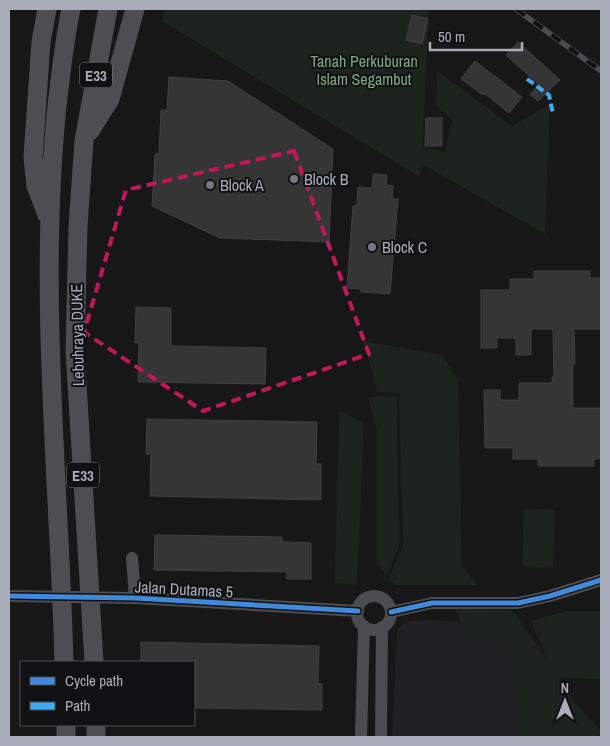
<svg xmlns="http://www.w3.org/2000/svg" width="610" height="746" font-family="'Archivo Narrow',sans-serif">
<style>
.built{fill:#212123}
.green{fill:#1d241e}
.building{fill:#353536;stroke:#3f4043}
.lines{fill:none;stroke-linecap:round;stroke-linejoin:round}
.minor{stroke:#4b4c50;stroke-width:12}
.highway{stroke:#4e4e52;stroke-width:19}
.rail-casing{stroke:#4b4c4f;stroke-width:5.5}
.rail{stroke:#111113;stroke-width:4;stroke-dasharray:11;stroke-linecap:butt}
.quiet{stroke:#3fa9f5;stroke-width:4;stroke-dasharray:8 4;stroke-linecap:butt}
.cycleway-casing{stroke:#111113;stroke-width:8}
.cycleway{stroke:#408adc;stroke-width:5}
.marked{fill:none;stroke:#c2185b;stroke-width:4;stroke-dasharray:10 6;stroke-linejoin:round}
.poi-dot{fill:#757880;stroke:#111113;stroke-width:2}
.labels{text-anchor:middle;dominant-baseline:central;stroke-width:4;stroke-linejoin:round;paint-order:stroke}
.shield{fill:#111113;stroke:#7b7e87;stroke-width:1}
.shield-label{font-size:15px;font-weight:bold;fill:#a8adb9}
.park-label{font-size:16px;fill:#7fa482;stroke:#111113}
.poi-label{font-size:16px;fill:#a8adb9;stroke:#111113;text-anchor:start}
.street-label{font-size:16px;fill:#a8adb9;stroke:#111113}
</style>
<rect width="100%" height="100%" fill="#171717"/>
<path class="built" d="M414 620 499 623 522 628 540 648 591 737H392L397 632 401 625 407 621Z"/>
<path class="green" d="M165 9H429L422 147 445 152 452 119 436 105 437 71 512 126 550 104 545 234 422 164 420 177 162 21Z
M363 341 442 355 458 379 462 566 478 585H397L388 580 403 546 399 393 378 392Z
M397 396 399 547 387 576 377 564V429L368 397Z
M339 410 364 423 357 585 335 583Z
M524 509 555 510 553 568 522 567Z
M456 609 512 610 548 660 531 621 567 611H601V679L560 678 575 703 601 731V737H522C519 704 510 673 508 639L468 641Z"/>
<path class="building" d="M412 15 428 19 422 44 406 40Z
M518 42 560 80 538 101 530 94 539 85 506 55Z
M475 61 522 97 509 113 484 93 483 95 461 79Z
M169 77 228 81 333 149 329 242 220 238 152 206 155 154H159L161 110H167Z
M426 118H442V146H425Z
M373 174 387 175 386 185 393 186 392 199H398L390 294 361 292V289L347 288 353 206H357L358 187 372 188Z
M534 271H590V278H601V329H574L575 364H573V408H601V459H594V466H538V459H513V448H485L484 390H500V400H519V383H552V377H554L553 329H531V355H516V338H497V348H481V290H510V279H534Z
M136 307 171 308V346L266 348 265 384 138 382 139 343H135Z
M147 419 317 422 316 464H321V500L150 496 151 454H146Z
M155 535 282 537V542L311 543V579H287V572L154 570Z
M141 642 319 646 318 684H322V710L194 708V662H141Z"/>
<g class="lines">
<path class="minor" d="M132 558 135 598
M9 596 135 598 358 611
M357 613a17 17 0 1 1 34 0a17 17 0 1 1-34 0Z
M391 612 432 603H518L550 596 601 580
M361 737 364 626
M381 737 382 627"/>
<path class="highway" d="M90 131 110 99 135 9
M47 215 36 186 33 157 41 42 47 9
M64 662C59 477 38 292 57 106 61 74 64 41 71 9
M94 662 75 351 78 226 84 141 108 9
M66 725V737
M96 725V737"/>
<g class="rail-casing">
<path id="rail" d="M516 9 601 71"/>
</g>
<use href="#rail" class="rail"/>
<path class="quiet" d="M527 79 549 95 553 114"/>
<g class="cycleway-casing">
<path id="cycleway" d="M9 596 135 598 358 611
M391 612 432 603H518L550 596 601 580"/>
</g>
<use href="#cycleway" class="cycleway"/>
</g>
<path class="marked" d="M294 151 369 354 203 411 84 332 126 190Z"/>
<g class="poi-dot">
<circle cx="294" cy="179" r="5"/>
<circle cx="210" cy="185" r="5"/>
<circle cx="372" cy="247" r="5"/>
</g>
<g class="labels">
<g class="shield">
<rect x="80" y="62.5" width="32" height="25" rx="4"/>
<rect x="67" y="462.5" width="32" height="25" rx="4"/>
</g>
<g class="shield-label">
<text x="96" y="75">E33</text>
<text x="83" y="475">E33</text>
</g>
<g class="park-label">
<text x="364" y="61">Tanah Perkuburan<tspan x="364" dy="18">Islam Segambut</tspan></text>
</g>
<g class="poi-label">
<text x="304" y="179">Block B</text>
<text x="220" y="185">Block A</text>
<text x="382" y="247">Block C</text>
</g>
<g class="street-label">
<text transform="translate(77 335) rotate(-91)">Lebuhraya DUKE</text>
<text transform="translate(184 589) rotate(3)">Jalan Dutamas 5</text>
</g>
</g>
<rect width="610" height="746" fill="none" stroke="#a8adb9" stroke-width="20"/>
<rect x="20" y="661" width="175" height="65" fill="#111113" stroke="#4d4f55"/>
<rect x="30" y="677" width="25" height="8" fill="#408adc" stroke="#4d4f55"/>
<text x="65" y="686" font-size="15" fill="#a8adb9">Cycle path</text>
<rect x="30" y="702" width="25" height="8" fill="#3fa9f5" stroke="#4d4f55"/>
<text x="65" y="711" font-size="15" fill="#a8adb9">Path</text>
<g transform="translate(565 701)" stroke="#111113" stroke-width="4" paint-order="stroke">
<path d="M0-4L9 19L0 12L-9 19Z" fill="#a8adb9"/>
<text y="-8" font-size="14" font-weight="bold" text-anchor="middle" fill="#a8adb9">N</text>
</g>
<path d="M430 42v8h92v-8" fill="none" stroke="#a8adb9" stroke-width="2.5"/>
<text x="438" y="42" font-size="15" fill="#a8adb9" stroke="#111113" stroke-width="4" paint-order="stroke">50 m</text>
</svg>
